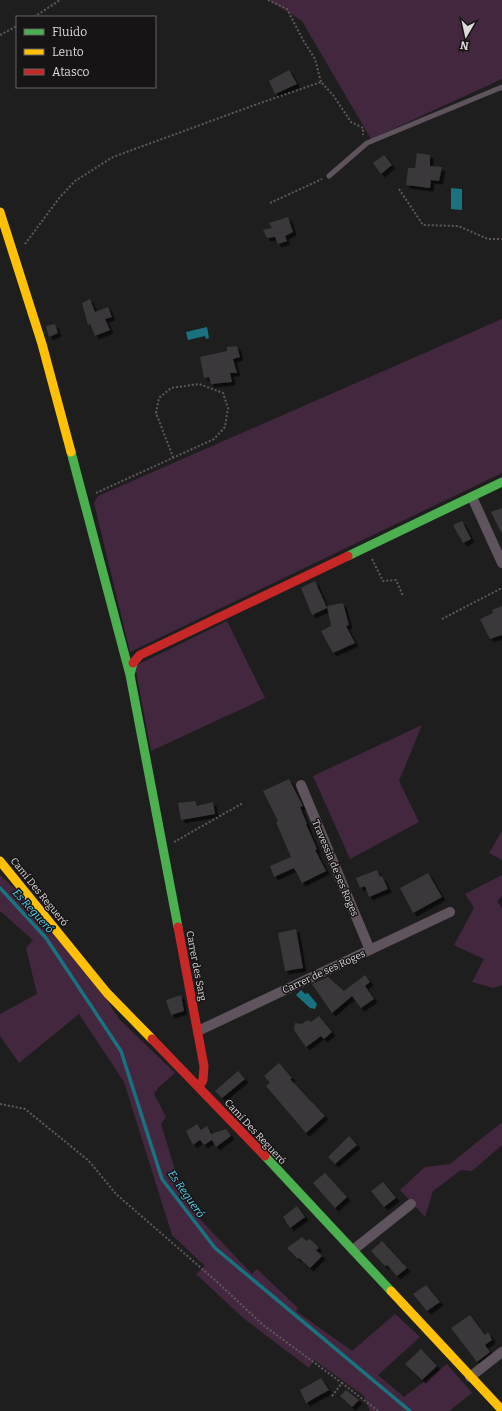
<svg xmlns="http://www.w3.org/2000/svg" width="502" height="1411" font-family="Bitter,serif">
<style>
.green{fill:#43273e}
.water{fill:#1a7280}
.lines{fill:none;stroke-linecap:round;stroke-linejoin:round}
.stream{stroke:#1a7280;stroke-width:3.5}
.building{fill:#3a393a;filter:url(#shadow)}
.path{stroke:#60585e;stroke-width:2;stroke-dasharray:2 2;stroke-linecap:butt}
.lane{stroke:#5f545d;stroke-width:5}
.street{stroke:#5f545d;stroke-width:10}
.fast{stroke:#4caf50;stroke-width:9}
.slow{stroke:#ffc107;stroke-width:9}
.jam{stroke:#c62828;stroke-width:9}
.labels{text-anchor:middle;dominant-baseline:central;stroke-width:3;stroke-linejoin:round;paint-order:stroke}
.street-label{font-size:10px;fill:#dcdadc;stroke:#171416}
.water-label{font-size:11px;font-style:italic;fill:#56d8f0;stroke:#171416}
</style>
<defs>
<filter id="shadow"><feDropShadow dx="3.5" dy="3.5" stdDeviation="0" flood-color="#0009"/></filter>
</defs>
<rect width="100%" height="100%" fill="#1f1e1f"/>
<path class="green" d="M269 0H502V79L371 139 302 21Z
M502 319V473L130 652 94 503 98 496Z
M227 621 265 698 151 751 135 666Z
M422 725 399 781 419 822 350 859 313 776Z
M502 831V860L489 853Z
M0 875 24 897 100 989 119 1019 175 1073 158 1088 154 1094 166 1117 161 1124 175 1170 197 1216 252 1274 257 1269 298 1308 296 1311 352 1351 395 1314 420 1337 378 1375 404 1397 447 1364 472 1393 449 1411H370L364 1396 314 1360 309 1368 242 1317 196 1274 205 1266 172 1235 124 1082 79 1014 19 1063 0 1036V1014L37 994 26 948 33 940 0 911Z
M502 875V896L497 901 502 908V985L493 988 472 982 484 959 454 945 474 908 465 894Z
M502 1122V1145L472 1171 461 1170 433 1191 425 1217 400 1190 425 1167 450 1164Z"/>
<path class="water" d="M451 188 462 189V210L451 209Z
M207 327 209 338 206 339 205 336 188 340 186 332Z
M301 990 305 994 308 993 317 1004 315 1009 310 1008 296 995Z"/>
<g class="lines">
<path class="stream" d="M0 888 46 938 121 1051 162 1179 215 1248 410 1411"/>
</g>
<path class="building" d="M289 70 297 84 275 94 269 81Z
M417 153 430 155V166L442 167 439 181 431 180 430 188 406 185 408 168H415Z
M384 155 392 165 381 174 373 163Z
M288 217 293 232 285 236 287 241 278 244 275 237 267 238 263 230 272 228 269 223Z
M90 299 95 312 108 307 112 317 105 319 110 330 95 336 90 324 88 325 82 303Z
M55 324 58 333 49 337 46 326Z
M237 346 240 357 233 359 237 373H230L232 382 211 384 209 377 204 378 200 357 227 351V347Z
M502 508V534L491 512Z
M462 521 471 539 463 543 453 525Z
M315 581 327 608 312 615 301 588Z
M343 603 349 625 346 626 355 643 333 653 321 631 331 626 327 606Z
M502 606V635L490 639 480 619 493 613 492 610Z
M289 779 303 806 300 807 307 824H306L317 849 315 850 326 871 302 883 294 868 274 877 270 866 291 857 276 822 278 821 263 791Z
M195 801 197 806 213 802 215 814 181 820 178 803Z
M377 870 380 877 382 876 388 889 369 897 365 886 360 888 356 878Z
M428 873 442 897 413 913 400 888Z
M296 929 303 968 285 971 278 933Z
M365 975 370 982 365 986 374 999 361 1008 352 996 332 1013 312 984 328 977 344 991Z
M181 995 184 1011 171 1015 166 1000Z
M319 1016 332 1032 324 1039 321 1036 306 1047 294 1030 295 1023 302 1024 308 1020 311 1022Z
M279 1063 292 1078 290 1079 325 1116 306 1133 266 1086 270 1083 264 1076Z
M238 1071 245 1079 222 1098 215 1091Z
M197 1124 201 1130 207 1126 211 1134 226 1129 231 1136 216 1147 212 1140 204 1145 200 1140 193 1145 186 1131Z
M349 1136 357 1145 335 1164 328 1157Z
M325 1173 347 1197 335 1208 313 1183Z
M383 1182 396 1198 384 1207 371 1191Z
M297 1206 305 1217 290 1228 283 1217Z
M302 1237 306 1241 310 1239 319 1248 316 1250 322 1256 310 1268 299 1258 298 1259 287 1248Z
M382 1241 407 1268 397 1276 387 1265 385 1266 371 1251Z
M426 1285 440 1302 427 1311 413 1294Z
M470 1315 485 1335 488 1332 492 1340 485 1345 490 1352 477 1362 451 1328Z
M421 1349 437 1366 422 1380 405 1364Z
M321 1378 329 1390 306 1403 300 1390Z
M346 1390 359 1400 352 1407 340 1396Z"/>
<g class="lines">
<path class="path" d="M268 0 287 9 303 40 315 59 321 82
M34 17 60 0
M0 35 17 26
M399 189 423 225 458 226 488 239H502
M270 203 322 179
M25 244 60 197 75 181 113 157 252 106 321 82 333 95 351 122 363 128V135
M96 493 214 439 225 427 228 408 223 393 199 384 171 388 159 398 156 413 173 457
M372 559 383 581 396 580 403 596
M442 619 502 588
M174 842 243 803
M0 1104 25 1109 51 1130 89 1161 116 1194 216 1281 263 1325 342 1383
M332 1396 342 1383 378 1411"/>
<path class="lane" d="M329 176 367 143 502 87"/>
<path class="street" d="M472 497 502 563
M301 785 370 950
M198 1031 450 912
M353 1250 411 1204
M470 1377 502 1352"/>
<path class="fast" d="M71 452 130 675
M348 556 502 482
M133 663 130 675 178 927
M265 1156 391 1291"/>
<path class="slow" d="M0 212 42 344 71 452
M0 861 107 993 152 1039
M391 1291 502 1410"/>
<path class="jam" d="M133 663 140 655 348 556
M178 927 204 1066 203 1080 199 1087
M152 1039 265 1156"/>
</g>
<g class="labels">
<g class="street-label">
<text transform="translate(335 868) rotate(67)">Travessia de ses Roges</text>
<text transform="translate(39 892) rotate(51)">Camí Des Regueró</text>
<text transform="translate(196 966) rotate(79)">Carrer des Sarg</text>
<text transform="translate(324 972) rotate(-25)">Carrer de ses Roges</text>
<text transform="translate(255 1132) rotate(47)">Camí Des Regueró</text>
</g>
<g class="water-label">
<text transform="translate(33 911) rotate(48)">Es Regueró</text>
<text transform="translate(186 1194) rotate(55)">Es Regueró</text>
</g>
</g>
<rect x="16" y="16" width="140" height="72" fill="#171416" stroke="#666365"/>
<rect x="24" y="29" width="20" height="6" fill="#4caf50" stroke="#666365"/>
<text x="52" y="36" font-size="12" fill="#dcdadc">Fluido</text>
<rect x="24" y="49" width="20" height="6" fill="#ffc107" stroke="#666365"/>
<text x="52" y="56" font-size="12" fill="#dcdadc">Lento</text>
<rect x="24" y="69" width="20" height="6" fill="#c62828" stroke="#666365"/>
<text x="52" y="76" font-size="12" fill="#dcdadc">Atasco</text>
<g transform="translate(466 36) rotate(189)" stroke="#171416" stroke-width="3" paint-order="stroke">
<path d="M0-3L7 15L0 10L-7 15Z" fill="#dcdadc"/>
<text y="-6" font-size="11" font-weight="bold" text-anchor="middle" fill="#dcdadc">N</text>
</g>
</svg>
